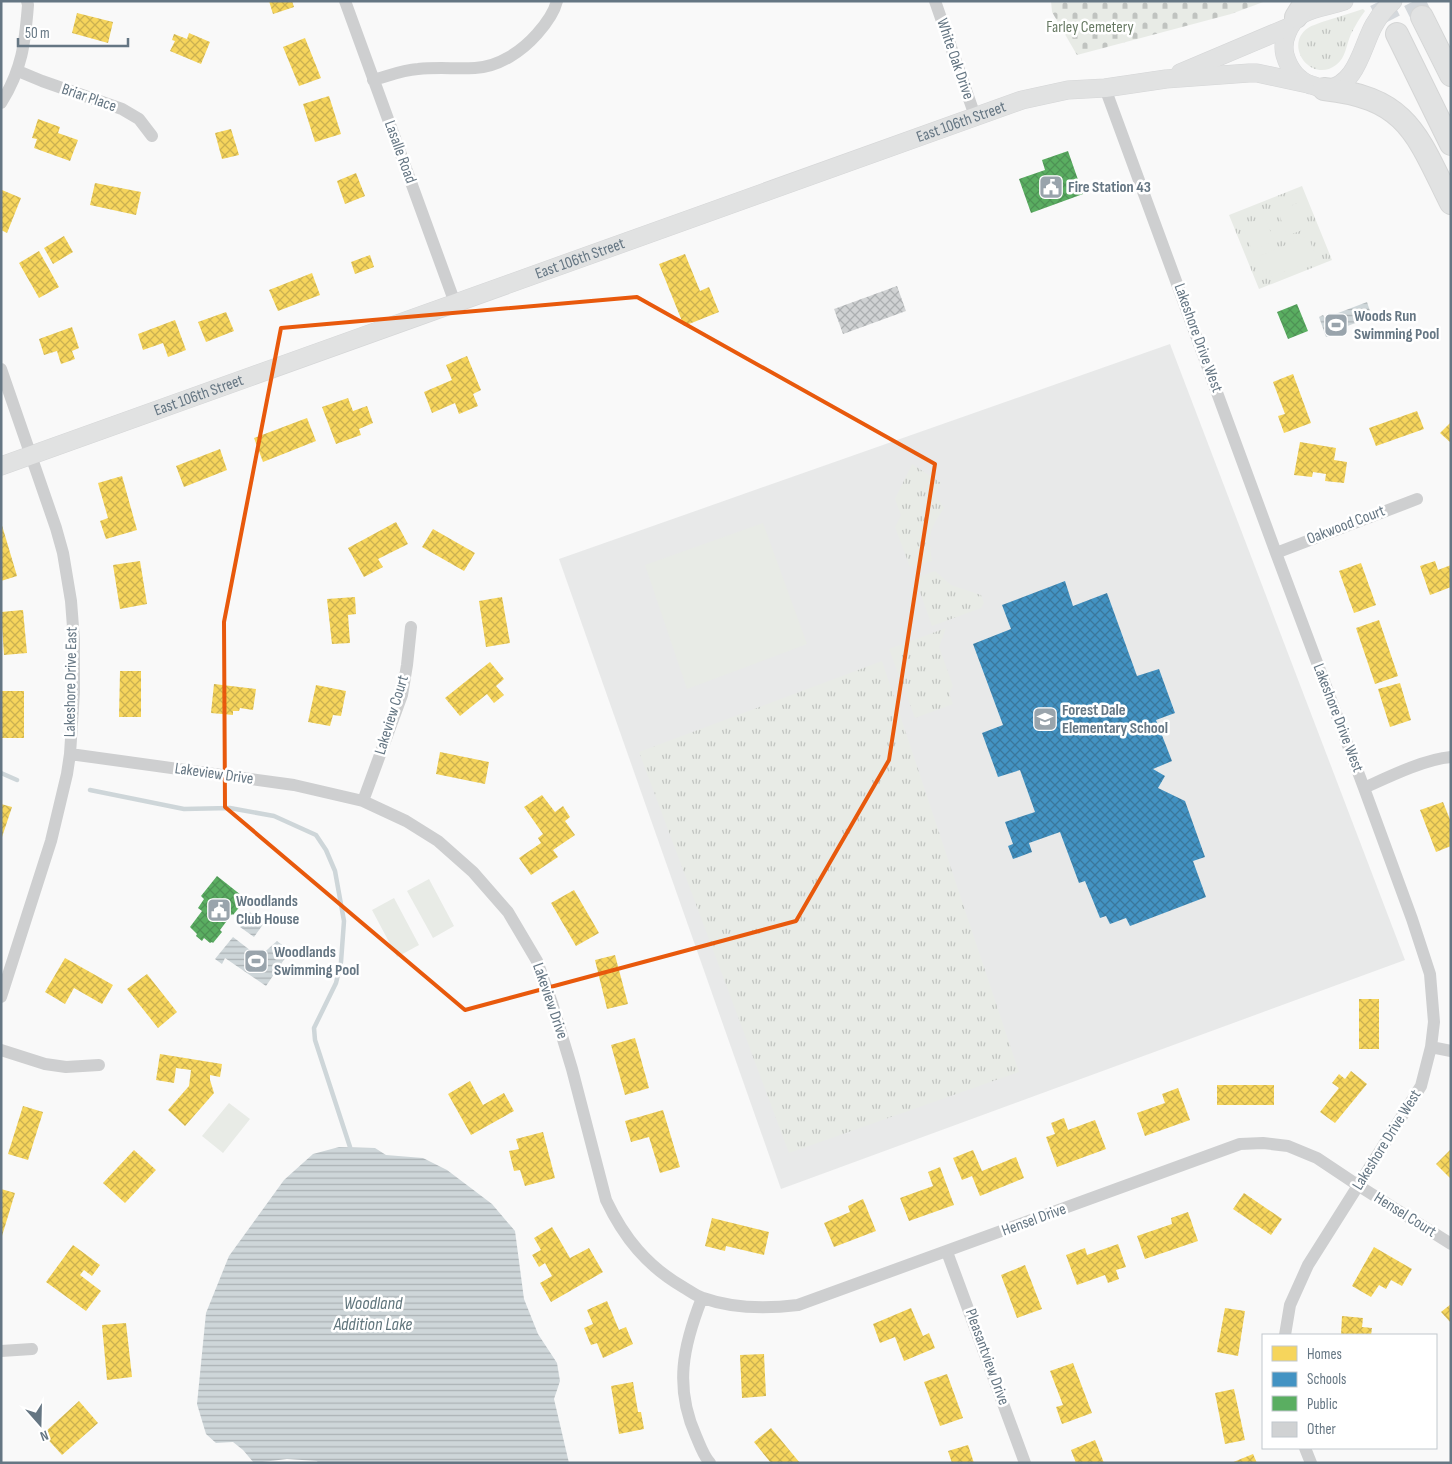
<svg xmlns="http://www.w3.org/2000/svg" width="1452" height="1464" font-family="'Sofia Sans Condensed',sans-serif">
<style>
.built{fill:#e8e9e9}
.grass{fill:url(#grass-tufts)}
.cemetery{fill:url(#cemetery-stones)}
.pitch{fill:#e8ebe6}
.water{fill:url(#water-rules)}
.homes{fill:url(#homes-cross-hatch)}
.schools{fill:url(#schools-cross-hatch)}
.public{fill:url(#public-cross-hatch)}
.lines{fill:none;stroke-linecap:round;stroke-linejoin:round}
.stream{stroke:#ced6d9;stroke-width:4.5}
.building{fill:url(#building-cross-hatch)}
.highway-tunnel{stroke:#d4d8dc;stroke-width:22;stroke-dasharray:22 11;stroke-linecap:butt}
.secondary-casing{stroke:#d5d6d7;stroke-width:19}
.highway-casing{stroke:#d5d6d6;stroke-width:24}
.street{stroke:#cecfd0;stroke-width:12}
.secondary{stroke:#e1e2e2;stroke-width:18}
.highway{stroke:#e1e2e2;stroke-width:22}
.marked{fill:none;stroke:#e8590c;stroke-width:4;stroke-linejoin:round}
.labels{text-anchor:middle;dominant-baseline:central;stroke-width:5;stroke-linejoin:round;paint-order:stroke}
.park-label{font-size:16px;fill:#687a64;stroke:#fff}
.street-label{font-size:16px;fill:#657683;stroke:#fff}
.poi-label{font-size:16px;font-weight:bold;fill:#657683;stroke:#fff;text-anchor:start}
.water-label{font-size:18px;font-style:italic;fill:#60757c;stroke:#fff}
</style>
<defs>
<pattern id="grass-tufts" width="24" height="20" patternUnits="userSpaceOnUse" patternTransform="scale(1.25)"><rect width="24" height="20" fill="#e8ebe6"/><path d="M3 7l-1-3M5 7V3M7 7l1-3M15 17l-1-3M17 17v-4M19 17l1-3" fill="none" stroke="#c0c3c0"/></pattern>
<pattern id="cemetery-stones" width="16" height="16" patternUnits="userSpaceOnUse" patternTransform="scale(1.25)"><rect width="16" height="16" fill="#e8ebe6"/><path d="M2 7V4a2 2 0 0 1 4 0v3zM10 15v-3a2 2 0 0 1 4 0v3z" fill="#c0c3c0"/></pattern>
<pattern id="water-rules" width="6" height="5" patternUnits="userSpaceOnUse" patternTransform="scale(1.25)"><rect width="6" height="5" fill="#ced6d9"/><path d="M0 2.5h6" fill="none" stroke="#abb2b5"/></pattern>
<pattern id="homes-cross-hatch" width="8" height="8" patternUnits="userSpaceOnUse" patternTransform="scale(1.25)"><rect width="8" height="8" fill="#f6d55c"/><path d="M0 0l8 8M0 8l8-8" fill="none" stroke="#cbb151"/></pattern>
<pattern id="schools-cross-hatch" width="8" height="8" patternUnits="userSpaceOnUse" patternTransform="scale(1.25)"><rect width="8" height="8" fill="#4393c3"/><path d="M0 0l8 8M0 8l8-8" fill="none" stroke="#3a779c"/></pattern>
<pattern id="public-cross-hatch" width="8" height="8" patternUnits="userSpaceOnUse" patternTransform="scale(1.25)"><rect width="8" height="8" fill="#5aae61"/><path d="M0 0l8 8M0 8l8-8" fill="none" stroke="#4e9255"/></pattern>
<pattern id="building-cross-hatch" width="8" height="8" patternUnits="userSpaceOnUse" patternTransform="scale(1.25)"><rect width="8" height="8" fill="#d0d2d3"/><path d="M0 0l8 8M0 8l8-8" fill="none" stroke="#acafb1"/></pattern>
</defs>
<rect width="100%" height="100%" fill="#f9f9f9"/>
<path class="built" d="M1170 344 1405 960 781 1189 559 559Z"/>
<path class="grass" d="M1363 9 1365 11C1359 19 1355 26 1351 34 1346 45 1346 58 1336 65 1311 84 1283 45 1308 28 1312 25 1318 24 1322 22 1336 18 1350 13 1363 9Z
M1302 186 1332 260 1259 289 1229 215Z
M912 464 941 483 935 494 944 508C929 530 928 534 932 561L910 567 895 527 901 515 895 499Z
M935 571 951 585 981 595 984 603 981 608 932 626 915 578Z
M946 628 939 647 953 686 949 693 953 704 915 718 889 649Z
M882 661 1019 1072 789 1153 639 752Z"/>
<path class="cemetery" d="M1051 1H1266L1231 14 1077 55 1052 12Z"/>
<path class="pitch" d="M1300 202 1310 227 1287 236 1278 211Z
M1265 217 1274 241 1252 250 1242 226Z
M1308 236 1317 259 1268 278 1259 256Z
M763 523 807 644 687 689 645 565Z
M429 879 454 926 433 938 407 891Z
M394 898 419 945 397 957 372 910Z
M229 1103 250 1119 223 1153 202 1136Z"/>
<path class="water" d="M1367 302 1372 317 1331 332 1332 335 1326 337 1319 317 1323 315 1325 318Z
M250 912 264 923 254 937 240 927Z
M233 937 259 957 277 941 290 951 266 986 225 958 222 964 215 959Z
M339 1147 375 1148 386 1155 423 1158 447 1170 492 1204 515 1231 524 1299 538 1334 557 1363 560 1381 554 1399 569 1463H318L317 1461 287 1459 254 1463 243 1450 233 1442 216 1443 206 1434 197 1404 206 1313 229 1256 284 1180 313 1154Z"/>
<path class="homes" d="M269 1H292L294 7 273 14Z
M77 13 113 22 108 43 72 33Z
M189 33 210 42 201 64 170 51 175 41 172 40 174 34 187 39Z
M305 38 321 78 299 86 283 47Z
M329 96 341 134 315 142 303 104Z
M38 119 60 127 58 133 78 140 70 161 34 148 37 139 32 138Z
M231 129 239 155 222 159 215 133Z
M356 173 365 196 345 204 337 181Z
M95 183 141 192 136 215 90 205Z
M2 190 21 198 7 233 1 230Z
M64 236 73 252 53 264 44 248Z
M39 251 59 287 39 298 19 263Z
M685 254 700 291 709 287 719 312 684 326 659 264Z
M370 255 374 267 355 274 351 262Z
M312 273 320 295 278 311 269 290Z
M226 312 234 331 206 342 198 322Z
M175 320 186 350 168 357 163 343 143 350 138 334Z
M72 327 79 348 72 351 75 359 61 364 57 351 44 355 39 339Z
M467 356 481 390 473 394 478 406 459 414 455 403 432 413 424 392 452 380 446 365Z
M1293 374 1311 423 1284 433 1278 416 1285 414 1273 382Z
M348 398 353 411 367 406 373 423 359 429 361 435 336 444 322 407Z
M1417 411 1424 429 1376 446 1369 428Z
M307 418 316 441 263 462 254 438Z
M1451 422V443L1440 433Z
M1300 442 1336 448 1334 460 1347 462 1344 483 1325 481 1326 474 1313 472 1312 477 1294 475Z
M220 449 227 470 184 487 176 466Z
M122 476 137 530 106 539 100 521 108 518 98 483Z
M1 522 17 576 1 581Z
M396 522 408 544 378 559 383 567 364 577 348 548Z
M433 529 475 553 464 571 422 547Z
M140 561 147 604 120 609 113 565Z
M1435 561 1438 570 1451 565V587L1430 595 1420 566Z
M1361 563 1376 605 1354 613 1339 571Z
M355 597 356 614 348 615 350 643 332 644 327 599Z
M502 597 510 643 486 647 479 601Z
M23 610 27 653 4 655 1 612Z
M1379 620 1398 676 1375 684 1356 628Z
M490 662 504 679 496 686 504 695 494 703 487 694 460 716 445 698Z
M120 671H141V717H119Z
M1400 683 1411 720 1390 727 1378 689Z
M214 684 256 689 253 710 240 708 239 711H233V715L211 713Z
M316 685 346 691 341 716 333 715 330 726 308 722Z
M1 691H24V738H2Z
M440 752 489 762 485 784 436 774Z
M542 795 555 812 563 806 570 817 565 821 575 835 553 850 558 857 531 875 519 858 541 843 538 838 543 834 524 807Z
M1443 802 1451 822V846L1436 852 1420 810Z
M1 804 12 807 2 837H1Z
M574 890 599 933 576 946 551 903Z
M615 955 628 1004 607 1009 595 960Z
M65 958 113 985 102 1004 74 988 65 1004 45 992Z
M147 974 177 1012 158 1028 127 989Z
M1359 999H1379V1049H1359Z
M635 1038 649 1088 625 1095 611 1045Z
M160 1054 222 1064 220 1077 210 1075V1080L214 1093 185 1126 168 1110 189 1086 191 1070 176 1068 174 1083 156 1080Z
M1351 1071 1367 1084 1335 1123 1320 1112 1339 1088 1332 1083 1339 1074 1345 1079Z
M470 1081 483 1105 504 1093 514 1111 471 1135 448 1094Z
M1217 1085H1274V1105H1217Z
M1178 1088 1190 1120 1145 1136 1137 1113 1165 1103 1162 1094Z
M23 1106 43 1112 28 1160 8 1154Z
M663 1110 680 1167 660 1173 649 1137 631 1142 625 1121Z
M1064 1118 1068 1130 1095 1120 1106 1149 1057 1167 1046 1137 1055 1134 1051 1123Z
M543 1132 555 1178 525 1186 520 1170 514 1171 509 1151 519 1149 516 1139Z
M1451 1149V1179L1436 1164Z
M134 1150 156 1170 125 1203 103 1183Z
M973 1150 982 1171 1016 1157 1024 1178 980 1196 972 1176 962 1180 953 1158Z
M940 1167 954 1205 909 1221 900 1198 933 1186 928 1172Z
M1 1189 15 1193 2 1236H1Z
M1244 1193 1282 1219 1271 1235 1233 1209Z
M863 1199 876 1231 834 1247 824 1223 850 1212 848 1206Z
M1188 1212 1198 1241 1145 1259 1137 1236 1172 1224 1171 1218Z
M712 1218 769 1232 764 1255 726 1246 725 1251 705 1246Z
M552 1227 570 1258 589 1248 603 1272 551 1302 540 1283 552 1276 545 1263 539 1267 532 1255 541 1250 534 1238Z
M1118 1244 1126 1267 1116 1270 1119 1279 1108 1283 1105 1275 1077 1285 1066 1255 1085 1248 1087 1255Z
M73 1245 100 1265 92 1276 84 1270 80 1275 101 1291 86 1311 46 1282Z
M1374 1247 1412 1269 1402 1286 1391 1280 1386 1289 1379 1285 1371 1297 1352 1286Z
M1025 1265 1042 1309 1017 1318 1001 1275Z
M607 1301 619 1330 626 1327 633 1344 603 1358 597 1343 591 1345 584 1328 593 1324 587 1310Z
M1451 1304V1323L1441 1312Z
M911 1308 923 1336 929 1333 935 1348 904 1361 895 1337 880 1343 873 1324Z
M1225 1308 1245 1311 1238 1356 1217 1352Z
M1342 1316 1363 1318 1362 1327 1372 1328 1371 1335H1341Z
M126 1323 132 1377 107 1380 102 1325Z
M764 1354 766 1396 742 1398 740 1355Z
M1073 1363 1092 1413 1062 1424 1056 1407 1063 1405 1050 1371Z
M947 1374 963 1418 940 1426 924 1382Z
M633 1382 638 1412H641L644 1429 619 1434 611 1386Z
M1234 1389 1245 1440 1225 1444 1215 1393Z
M79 1401 98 1423 62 1455 43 1434Z
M771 1428 800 1463H771L754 1442Z
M1095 1440 1104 1463H1076L1071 1450Z
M968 1445 974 1463H952L948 1451Z
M1253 1454 1257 1463H1231Z"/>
<path class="schools" d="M1065 581 1073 606 1107 593 1137 676 1159 669 1175 713 1156 720 1172 761 1153 769 1165 776 1158 788 1185 801 1205 857 1193 861 1206 897 1130 926 1126 918 1110 924 1106 916 1100 918 1085 881 1079 883 1060 832 1029 843 1032 852 1013 859 1008 846 1013 844 1005 822 1035 812 1020 770 998 777 982 733 1003 725 973 644 1011 629 1002 605Z"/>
<path class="public" d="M1068 151 1083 194 1031 213 1019 179 1045 170 1042 160Z
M1297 304 1308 331 1288 339 1277 312Z
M217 876 246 899 233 915 232 914 220 930 222 932 213 943 212 942 210 943 204 938 202 941 196 936 197 934 190 927 202 911 198 908 204 899 201 896Z"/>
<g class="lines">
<path class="stream" d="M1 773 17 780
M90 790 184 809 230 808 274 816 316 835 326 850 335 871 344 921 341 962 336 983 314 1028 315 1040 350 1147"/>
</g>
<path class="building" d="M897 286 906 311 843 334 834 309Z"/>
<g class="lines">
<path class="highway-tunnel" d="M1380 1 1397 34
M1414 1 1422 17"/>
<g class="secondary-casing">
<g id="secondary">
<path d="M1344 1C1321 9 1297 7 1287 33 1284 40 1283 47 1285 55 1289 69 1297 80 1311 85 1316 86 1321 89 1326 89 1357 86 1362 46 1374 25 1379 16 1385 8 1393 1"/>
<path d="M1180 73 1289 27"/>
<path id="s1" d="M1 466 1022 100 1068 90 1105 88 1166 79 1249 73H1257L1308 84"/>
</g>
</g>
<g class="highway-casing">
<path id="highway" d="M1296 17 1306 1
M1422 17 1451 75
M1397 34 1451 144
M1324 89C1408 98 1417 135 1451 203"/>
</g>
<path class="street" d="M345 1 455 303
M935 1 975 116
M18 71 42 81 122 109 139 119 152 136
M373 80C388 76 402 70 418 69 437 67 456 69 475 68 499 67 522 51 537 34 545 25 554 13 557 1
M1105 88 1276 553 1364 788 1412 919 1430 974 1434 1022 1431 1047 1421 1086 1308 1265 1290 1305 1285 1335
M1 103C22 70 25 43 28 5L27 1
M1 369 56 528 63 553 71 601 74 640V692L70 754 67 774 51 841 1 997
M1276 553 1417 499
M70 754 294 785 363 801 406 821 438 841 473 872 508 912 537 961 552 1003 572 1069 606 1200C624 1238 647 1266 683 1287 690 1291 696 1296 703 1298 734 1309 766 1309 798 1305L1240 1144 1263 1143 1288 1146 1317 1158 1359 1186 1451 1244
M1364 788C1388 777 1425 759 1451 757
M363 801 402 695 407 665 411 627
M1431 1047 1451 1051
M1 1050 45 1064 66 1067 99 1065
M947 1252 1025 1463
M702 1298C683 1346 674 1387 696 1436 700 1445 703 1455 710 1463
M1 1351 32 1349
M1305 1448 1311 1463"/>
<use href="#secondary" class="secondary"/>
<use href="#highway" class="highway"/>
</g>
<path class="marked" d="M637 297 935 464 889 760 796 921 465 1010 225 807 224 622 281 328Z"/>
<defs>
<g id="civic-square" transform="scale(1.25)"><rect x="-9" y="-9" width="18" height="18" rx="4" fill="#99a4ac" stroke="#fff"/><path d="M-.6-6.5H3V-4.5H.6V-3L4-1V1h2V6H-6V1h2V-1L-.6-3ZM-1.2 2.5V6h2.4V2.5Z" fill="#fff"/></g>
<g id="stadium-square" transform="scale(1.25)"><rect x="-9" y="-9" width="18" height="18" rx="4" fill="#99a4ac" stroke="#fff"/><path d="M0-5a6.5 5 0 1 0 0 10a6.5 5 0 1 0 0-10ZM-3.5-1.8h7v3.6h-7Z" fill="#fff"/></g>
<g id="school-square" transform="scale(1.25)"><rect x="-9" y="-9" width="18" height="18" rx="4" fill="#99a4ac" stroke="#fff"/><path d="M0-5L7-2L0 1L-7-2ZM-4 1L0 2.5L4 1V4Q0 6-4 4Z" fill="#fff"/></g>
</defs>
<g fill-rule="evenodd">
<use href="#civic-square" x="1051" y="187"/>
<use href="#stadium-square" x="1336" y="325"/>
<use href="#school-square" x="1045" y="719"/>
<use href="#civic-square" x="219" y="910"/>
<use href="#stadium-square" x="256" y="961"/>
</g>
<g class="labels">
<g class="park-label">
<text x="1090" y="27">Farley Cemetery</text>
</g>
<g class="street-label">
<text transform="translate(955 59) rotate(71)">White Oak Drive</text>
<text transform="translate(89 98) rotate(19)">Briar Place</text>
<text stroke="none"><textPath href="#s1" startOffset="1020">East 106th Street</textPath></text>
<text transform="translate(400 152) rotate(70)">Lasalle Road</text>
<text stroke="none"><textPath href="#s1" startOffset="615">East 106th Street</textPath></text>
<text transform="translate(1198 338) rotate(70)">Lakeshore Drive West</text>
<text stroke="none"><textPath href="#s1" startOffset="210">East 106th Street</textPath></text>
<text transform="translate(1346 525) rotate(-21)">Oakwood Court</text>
<text transform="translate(71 682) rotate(-89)">Lakeshore Drive East</text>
<text transform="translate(392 715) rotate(-73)">Lakeview Court</text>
<text transform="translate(1338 718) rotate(69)">Lakeshore Drive West</text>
<text transform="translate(214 774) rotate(8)">Lakeview Drive</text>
<text transform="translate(550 1001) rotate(71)">Lakeview Drive</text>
<text transform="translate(1387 1140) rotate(-58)">Lakeshore Drive West</text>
<text transform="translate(1405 1215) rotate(32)">Hensel Court</text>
<text transform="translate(1034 1220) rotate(-20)">Hensel Drive</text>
<text transform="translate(987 1357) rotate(70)">Pleasantview Drive</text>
</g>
<g class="poi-label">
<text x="1068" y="187">Fire Station 43</text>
<text x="1354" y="316">Woods Run<tspan x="1354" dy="18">Swimming Pool</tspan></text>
<text x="1062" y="710">Forest Dale<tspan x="1062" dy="18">Elementary School</tspan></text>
<text x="236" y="901">Woodlands<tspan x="236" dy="18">Club House</tspan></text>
<text x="274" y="952">Woodlands<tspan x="274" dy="18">Swimming Pool</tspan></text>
</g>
<g class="water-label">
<text x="373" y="1303">Woodland<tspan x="373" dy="21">Addition Lake</tspan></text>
</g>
</g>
<rect width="1452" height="1464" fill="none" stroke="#657683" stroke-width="5"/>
<rect x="1262" y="1334" width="175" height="115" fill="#ffffff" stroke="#c1c8cd"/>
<rect x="1272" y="1346" width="25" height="15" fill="#f6d55c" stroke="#c1c8cd"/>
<text x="1307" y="1359" font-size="15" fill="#657683">Homes</text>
<rect x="1272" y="1372" width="25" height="15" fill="#4393c3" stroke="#c1c8cd"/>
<text x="1307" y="1384" font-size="15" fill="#657683">Schools</text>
<rect x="1272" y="1396" width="25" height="15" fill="#5aae61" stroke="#c1c8cd"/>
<text x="1307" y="1409" font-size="15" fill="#657683">Public</text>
<rect x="1272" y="1422" width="25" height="15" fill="#d0d2d3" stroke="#c1c8cd"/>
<text x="1307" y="1434" font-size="15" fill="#657683">Other</text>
<g transform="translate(40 1424) rotate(160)" stroke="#ffffff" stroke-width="4" paint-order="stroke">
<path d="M0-4L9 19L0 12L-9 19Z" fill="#657683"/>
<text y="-8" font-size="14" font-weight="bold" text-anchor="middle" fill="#657683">N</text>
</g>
<path d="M18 38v8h110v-8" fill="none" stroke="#657683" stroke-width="2.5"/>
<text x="25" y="38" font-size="15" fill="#657683" stroke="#ffffff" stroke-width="4" paint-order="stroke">50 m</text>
</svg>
